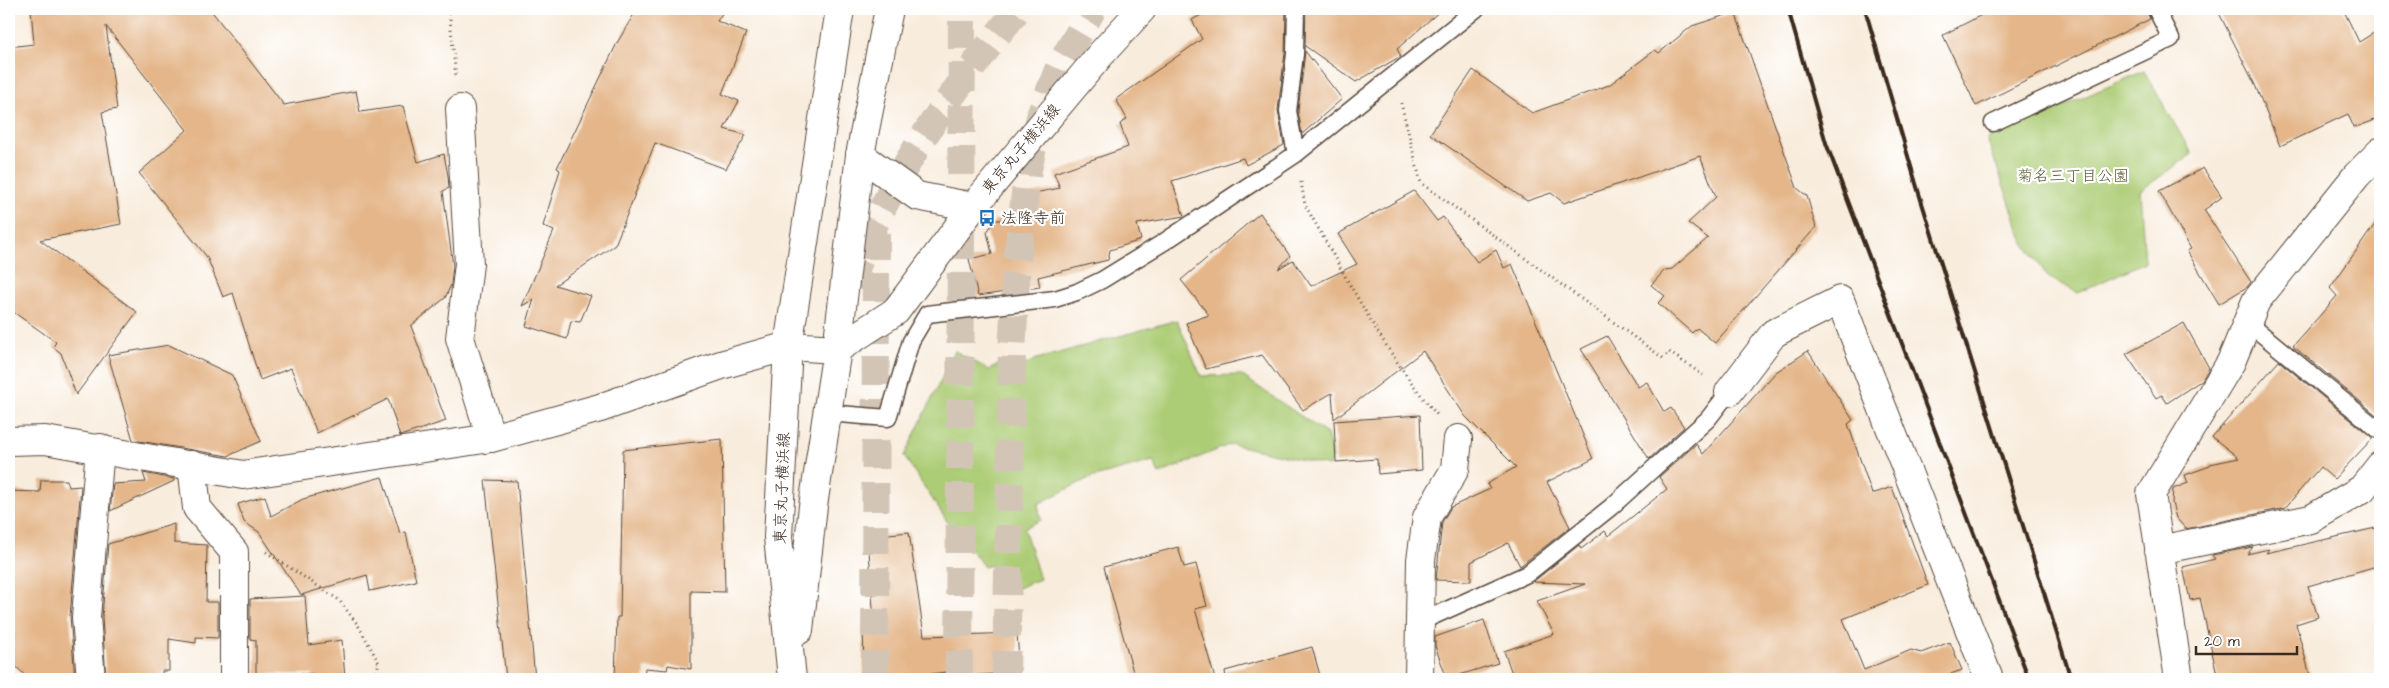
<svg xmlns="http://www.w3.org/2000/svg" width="2389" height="688" font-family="'Architects Daughter','Klee One',sans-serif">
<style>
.green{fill:#accc74;stroke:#747b49}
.building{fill:#e4b689}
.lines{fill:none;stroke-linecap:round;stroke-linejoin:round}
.motorway-tunnel{stroke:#d2c5b6;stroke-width:28;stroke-dasharray:28 14;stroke-linecap:butt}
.service-casing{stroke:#57473a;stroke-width:19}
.minor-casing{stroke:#57473a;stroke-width:30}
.tertiary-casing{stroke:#57473a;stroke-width:30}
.primary-casing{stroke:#57473a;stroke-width:30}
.path{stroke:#57473a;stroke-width:3;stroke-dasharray:1 4;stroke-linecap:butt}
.service{stroke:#fff;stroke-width:16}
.minor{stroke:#fff;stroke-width:28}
.tertiary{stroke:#fff;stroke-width:28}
.primary{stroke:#fff;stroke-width:28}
.rail{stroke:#3b2a1e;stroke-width:4}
.labels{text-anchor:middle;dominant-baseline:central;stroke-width:4.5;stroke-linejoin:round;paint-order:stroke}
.street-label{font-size:16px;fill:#3b2a1e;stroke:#fff}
.park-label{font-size:16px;fill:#5d5b38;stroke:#fff}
.poi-label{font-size:16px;fill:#3b2a1e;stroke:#fff;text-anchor:start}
</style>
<rect width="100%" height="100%" fill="#fff"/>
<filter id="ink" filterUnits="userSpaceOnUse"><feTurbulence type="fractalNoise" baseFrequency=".02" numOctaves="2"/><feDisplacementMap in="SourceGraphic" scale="10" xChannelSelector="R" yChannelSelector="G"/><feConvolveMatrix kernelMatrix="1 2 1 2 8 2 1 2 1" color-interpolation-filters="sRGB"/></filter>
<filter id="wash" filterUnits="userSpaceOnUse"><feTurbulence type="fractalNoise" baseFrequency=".0096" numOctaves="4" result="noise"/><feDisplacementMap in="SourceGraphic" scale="20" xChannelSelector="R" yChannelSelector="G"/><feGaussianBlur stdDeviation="1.12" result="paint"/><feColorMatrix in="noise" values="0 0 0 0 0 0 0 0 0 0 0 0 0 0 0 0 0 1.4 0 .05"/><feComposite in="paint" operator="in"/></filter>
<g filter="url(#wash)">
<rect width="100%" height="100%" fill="#f8ecdc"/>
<path class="green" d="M2144 71 2192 154 2140 191 2145 262 2078 293 2048 277 2024 243 1987 139Z
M1177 320 1201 376 1241 375 1327 434 1333 457 1329 466 1231 444 1159 474 1153 461 1087 479 1038 504 1041 520 1024 528 1040 579 1005 593 992 565 984 567 960 534 954 532 904 456 955 351 989 370 1002 363 1009 372 1037 359Z"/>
<g id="blocks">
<path class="building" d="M31 9H210L284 105 356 91 360 112 403 106 418 162 444 154 448 176 449 188 443 191 453 266 451 285 445 298 411 326 446 421 400 436 388 399 317 433 291 368 260 380 233 293 223 297 207 257 139 173 187 130 106 26 117 109 102 112 121 224 40 240 137 312 76 395 61 353 53 347 56 342 9 309V274L13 267 9 247V47L34 44Z
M637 9H725L717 21 746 33 722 94 739 101 724 129 746 135 726 169 655 143 615 245 555 285 591 296 580 322 571 321 567 339 526 326 534 299 522 306 554 231 543 226 560 170 557 168 617 43Z
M1212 9H1286L1285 53 1278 110 1284 145 1246 165 1243 158 1172 181 1184 216 1137 224 1141 240 1110 250 1108 260 1038 277 1040 287 978 296 969 259 992 254 987 232 995 220H1017L1013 197 1060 188 1054 173 1128 147 1120 124 1127 119 1116 99 1202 39 1192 20Z
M1306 9H1442L1397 49 1401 56 1356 82 1305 46Z
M1993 9H2146L2150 19 1976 106 1943 35Z
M2217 9H2343L2359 42 2380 29V118L2354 128 2348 114 2280 146 2255 85Z
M1735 12 1797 188 1807 196 1816 227 1715 343 1697 328 1692 333 1658 303 1665 296 1651 285 1665 270 1672 269 1708 238 1688 223 1716 197 1700 156 1564 203 1551 193 1527 201 1430 134 1473 70 1532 113 1609 85 1655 50 1659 53 1692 26Z
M1305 51 1342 99 1302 134 1298 111Z
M2203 168 2222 197 2204 210 2251 282 2247 287 2219 304 2187 251 2191 249 2159 191Z
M1414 191 1437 221 1443 217 1477 262 1496 250 1504 268 1512 264 1593 459 1547 482 1570 527 1520 566 1508 543 1471 562V581L1436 580 1442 522 1451 507 1490 489 1487 484 1516 467 1465 416 1423 351 1334 419 1332 393 1303 410 1262 355 1206 369 1186 323 1209 315 1181 280 1260 213 1290 256 1278 269 1293 260 1311 286 1357 264 1338 234Z
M2380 217V418L2293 346 2337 296 2330 288Z
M2184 323 2209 368 2202 380 2167 403 2162 395 2156 398 2126 354Z
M1607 336 1638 387 1647 382 1664 412 1671 408 1684 427 1649 459 1581 349Z
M169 345 232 375 261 441 228 456 133 440 108 355Z
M1808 351 1853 420 1848 424 1872 494 1892 487 1928 585 1843 619 1864 670 1911 650 1921 653 1950 642 1962 670 1936 679H1514L1504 651 1554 634 1537 601 1585 584 1533 582 1579 545 1581 549 1605 531 1608 536 1667 489 1659 477 1696 444 1703 454 1776 372Z
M2279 361 2373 438 2334 479 2320 467 2285 508 2186 529 2176 518 2172 503 2173 489 2188 483 2185 475 2210 466V464L2239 458 2212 437Z
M1420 415 1422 470 1378 474 1377 459 1336 462 1334 421Z
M722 439 725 592 691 591V669L668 665 667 670 645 668 644 679H615L617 617H620L623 450Z
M143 473 174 479V481L110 511 113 484 146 482Z
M382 477 400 533 406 532 416 581 370 591 367 575 301 595 259 532 244 522 238 504 265 496 271 516 303 499Z
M41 480H67L69 487 81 486 70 616 75 679H29L9 660V491L40 492Z
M485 480 517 481 535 679H506Z
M174 524V543L207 545 206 602H218V638L196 637V643L169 639V671H162V679H106L102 617 108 544Z
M2380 527V565L2308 586 2318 617 2296 624 2311 679H2218L2200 598 2190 600 2183 567 2215 559 2212 555 2253 547 2247 554 2269 549 2266 553Z
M909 532 924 636 1017 633 1020 672 956 677 955 671 888 679H864L863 623H874L868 536Z
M1178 547 1184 567 1196 564 1207 606 1195 609 1215 679H1135L1104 567Z
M305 596 309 645 342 640 345 679H312L313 674H256V640L250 639V599Z
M1484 620 1498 663 1447 679 1435 646V637Z
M1312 647 1321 679H1226L1225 671Z"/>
</g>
</g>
<g filter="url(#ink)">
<use href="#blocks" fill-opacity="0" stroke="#57473a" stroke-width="1"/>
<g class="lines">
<path class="motorway-tunnel" d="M850 286C885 181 949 95 1018 9
M875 679 876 233
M959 679 962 9
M1006 679 1012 353 1017 261 1028 169 1041 113 1060 65 1093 9"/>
<g class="service-casing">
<path id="service" d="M1296 9 1295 54 1288 111 1296 154
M1993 123 2171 39 2156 9
M2247 322 2380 431
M827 413 888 418 911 341 927 314 1055 299 1077 292 1102 280 1164 242 1296 154 1476 9
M1420 622 1527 574 1611 507 1708 419 1729 392"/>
</g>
<g class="minor-casing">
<path id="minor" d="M460 109 469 264 460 338 491 438
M1729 392 1774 333 1840 300 1989 679
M192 465 197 508 234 552V679
M2159 550 2311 519 2362 489 2380 466
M91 679 86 617 100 448
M1419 679 1421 560 1427 517 1455 469 1458 439
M2179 679 2151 494 2231 362 2256 301 2357 175 2380 152"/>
</g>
<g class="tertiary-casing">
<path id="tertiary" d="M837 349 860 155 889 9
M9 441 45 440 243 475 491 438 600 408 721 365 788 346 840 9"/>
</g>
<g class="primary-casing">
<path id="primary" d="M860 155 917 196 973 207
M799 630 813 506 837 349
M792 679 778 537 788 346 837 349 896 311 973 207 1101 54 1142 9"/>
</g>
<path class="path" d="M449 9 456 78
M1401 103 1421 183 1663 358 1669 352 1703 375
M1301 182 1305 205C1346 276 1384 353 1438 416
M266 552 339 600 358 625 379 663 374 679"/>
<use href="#service" class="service"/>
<use href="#minor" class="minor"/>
<use href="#tertiary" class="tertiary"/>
<use href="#primary" class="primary"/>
<path class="rail" d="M1788 9 1826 143 2029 679
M1865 9 1917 187 2071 679"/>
</g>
</g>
<defs>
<g id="bus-bare" transform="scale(1.35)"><path d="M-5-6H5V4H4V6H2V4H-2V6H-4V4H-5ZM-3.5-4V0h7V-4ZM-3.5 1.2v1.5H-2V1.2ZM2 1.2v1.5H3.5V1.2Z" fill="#1f6fb2" stroke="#fff" stroke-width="2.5" paint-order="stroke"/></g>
</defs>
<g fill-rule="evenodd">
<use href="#bus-bare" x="987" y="218"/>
</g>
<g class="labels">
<g class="street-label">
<text transform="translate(1021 149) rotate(-50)">東京丸子横浜線</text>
<text transform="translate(782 488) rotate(-88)">東京丸子横浜線</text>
</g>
<g class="park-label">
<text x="2073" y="176">菊名三丁目公園</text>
</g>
<g class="poi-label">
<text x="1001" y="218">法隆寺前</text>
</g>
</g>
<rect width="2389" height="688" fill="none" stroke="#fff" stroke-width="30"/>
<path d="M2196 646v8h101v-8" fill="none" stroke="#3b2a1e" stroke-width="2.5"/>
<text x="2204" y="646" font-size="15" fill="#3b2a1e" stroke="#ffffff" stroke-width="4" paint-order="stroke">20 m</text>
</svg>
